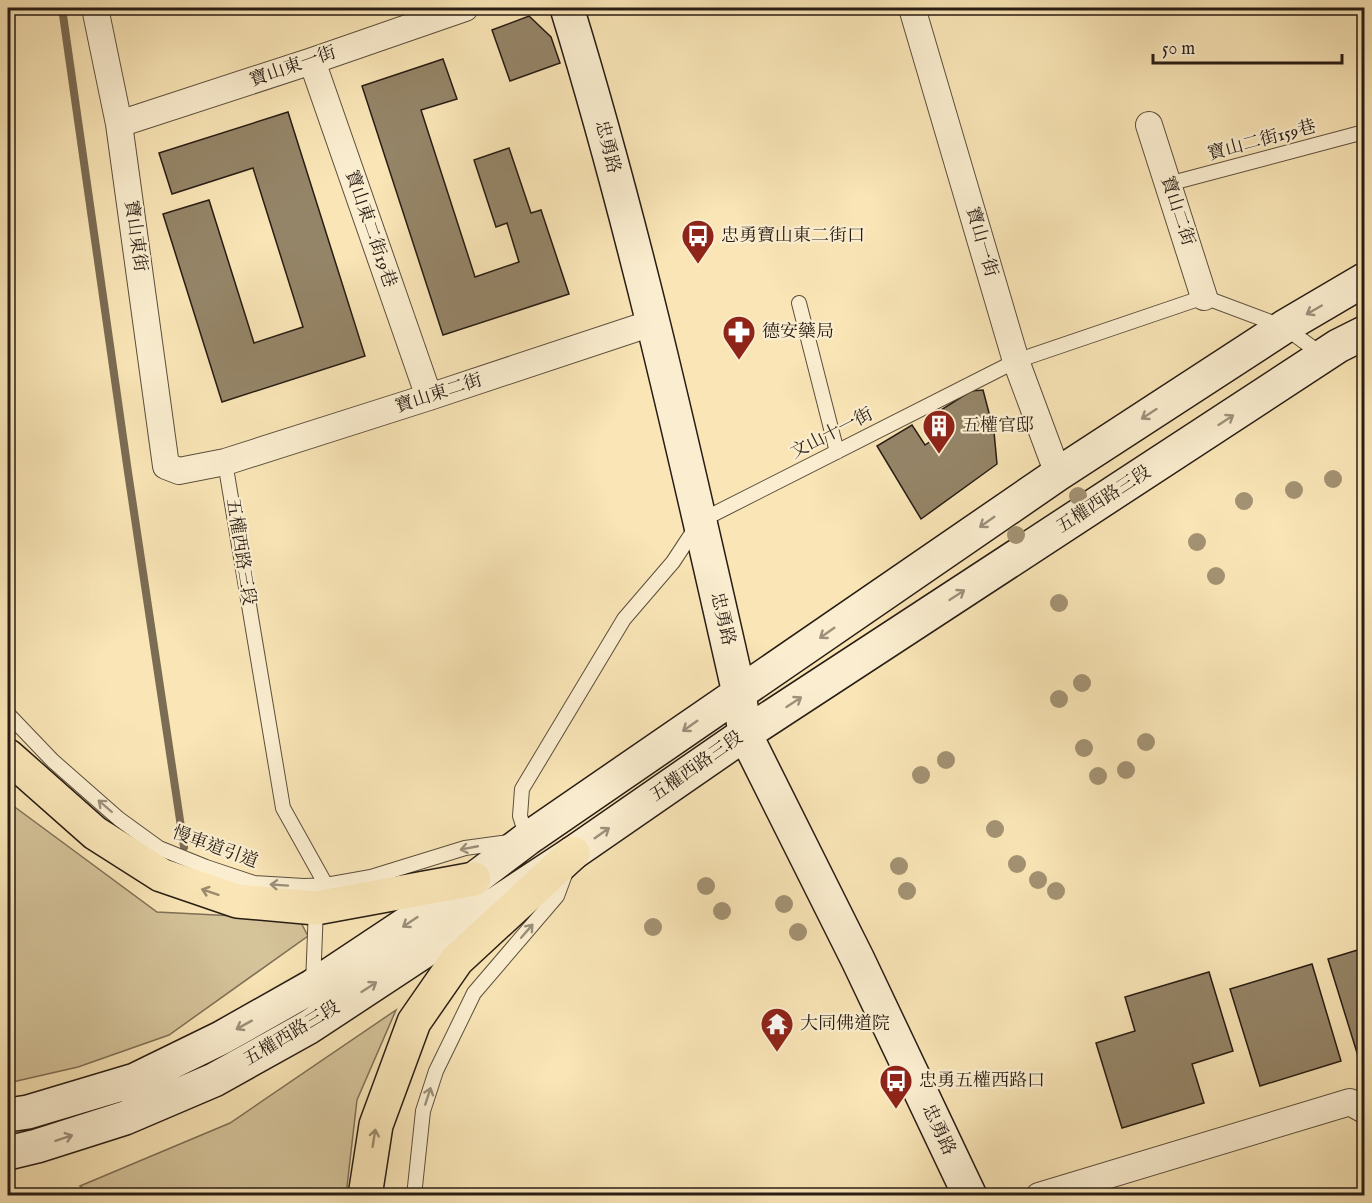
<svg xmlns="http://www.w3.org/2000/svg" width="1372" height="1203" font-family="'IM FELL English','Noto Serif TC',serif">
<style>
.green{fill:#d5c39a;stroke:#7e7057;stroke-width:1.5}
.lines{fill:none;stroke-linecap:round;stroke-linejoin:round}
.stream{stroke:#7b6c54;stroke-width:8}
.building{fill:#958568;stroke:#281d14;stroke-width:1.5}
.service-casing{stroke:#5c4f3c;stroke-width:16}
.minor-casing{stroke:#5c4f3c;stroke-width:28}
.secondary-casing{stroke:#281d14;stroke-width:36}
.motorway-casing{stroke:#281d14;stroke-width:36}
.service{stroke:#fbeed0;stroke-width:14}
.minor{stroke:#fbeed0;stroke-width:26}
.secondary{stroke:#fbeed0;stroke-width:33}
.motorway{stroke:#f9e5b6;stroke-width:33}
.tree{fill:#a39273}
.oneway{stroke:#9c907b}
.oneway2{stroke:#9b8b6d}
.labels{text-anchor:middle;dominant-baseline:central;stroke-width:4.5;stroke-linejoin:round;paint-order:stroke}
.street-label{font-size:18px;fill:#281d14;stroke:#fbeed0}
.poi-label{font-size:18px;fill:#281d14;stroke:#fbeed0;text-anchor:start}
</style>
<rect width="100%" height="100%" fill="#f9e5b6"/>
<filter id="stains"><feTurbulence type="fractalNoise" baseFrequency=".00333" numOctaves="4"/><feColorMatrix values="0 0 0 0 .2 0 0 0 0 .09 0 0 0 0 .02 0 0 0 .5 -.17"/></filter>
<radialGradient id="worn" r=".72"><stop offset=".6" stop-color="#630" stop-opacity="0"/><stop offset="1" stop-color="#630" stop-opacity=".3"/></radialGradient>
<path class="green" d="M8 802 157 912 299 919 308 936 169 1035 78 1067 8 1083V915L11 906 8 878Z
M396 1010 357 1100 346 1195 93 1196 80 1186 230 1123Z"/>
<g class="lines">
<path class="stream" d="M62 8 128 472 184 847"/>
</g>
<path class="building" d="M529 16 551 37 560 63 510 81 492 30Z
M443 59 457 99 421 110 475 277 519 262 507 223 496 227 474 160 509 148 531 213 541 210 569 294 443 335 362 86Z
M288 112 365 356 222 402 163 214 209 200 254 343 303 327 253 168 172 194 159 153Z
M983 390 994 432 997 464 921 519 877 446 912 425 925 445 944 432 933 415 971 391Z
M1364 948V1054L1358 1056 1328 959Z
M1312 964 1341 1061 1260 1086 1230 989Z
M1209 972 1233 1051 1192 1064 1204 1103 1122 1128 1096 1043 1135 1031 1125 997Z"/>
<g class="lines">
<g class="service-casing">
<path id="service" d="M1168 184 1364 132
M799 303 837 452
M225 462 283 808 326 885 324 890
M8 714 53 761 119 819 159 848 206 867 254 883 304 886 326 885 371 877 465 848 509 842
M527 838 520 816 522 789 624 619 673 562 700 521 1016 361 1204 297 1284 327 1324 356
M313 984 316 908
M414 1196 423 1111 436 1071 474 993 557 896 567 869"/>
</g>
<g class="minor-casing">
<path id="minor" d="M95 8 119 124 166 466 179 471 225 462 429 397 652 323
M912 8 1016 361 1058 474
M312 61 429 397
M119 124 312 61 465 8
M1149 125 1204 297
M1039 1196 1350 1102 1364 1110"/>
</g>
<g class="secondary-casing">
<path id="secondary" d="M567 8C636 233 687 464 739 693L745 734 858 960 970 1196
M8 1115 28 1112 135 1080 221 1038 313 986 474 879 527 839 1058 474 1284 327 1364 280
M8 1153 37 1146 125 1118 214 1080 309 1027 573 853 745 734 1338 346 1364 333"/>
</g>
<g class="motorway-casing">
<path id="motorway" d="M8 756 95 833 161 875 237 901 316 908 474 879
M365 1196 376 1125 414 1022 457 960 573 853"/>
</g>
<use href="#service" class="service"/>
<use href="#minor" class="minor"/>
<use href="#secondary" class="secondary"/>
<use href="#motorway" class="motorway"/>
</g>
<g class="tree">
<circle cx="1333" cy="479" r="9"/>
<circle cx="1294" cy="490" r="9"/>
<circle cx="1078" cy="496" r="9"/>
<circle cx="1244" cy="501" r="9"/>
<circle cx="1016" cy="535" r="9"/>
<circle cx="1197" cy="542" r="9"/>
<circle cx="1216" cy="576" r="9"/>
<circle cx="1059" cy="603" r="9"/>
<circle cx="1082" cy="683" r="9"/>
<circle cx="1059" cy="699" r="9"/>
<circle cx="1146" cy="742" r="9"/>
<circle cx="1084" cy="748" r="9"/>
<circle cx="946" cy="760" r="9"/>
<circle cx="1126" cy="770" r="9"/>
<circle cx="921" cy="775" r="9"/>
<circle cx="1098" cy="776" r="9"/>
<circle cx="995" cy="829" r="9"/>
<circle cx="1017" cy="864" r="9"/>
<circle cx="899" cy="866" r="9"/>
<circle cx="1038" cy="880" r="9"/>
<circle cx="706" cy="886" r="9"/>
<circle cx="907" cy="891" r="9"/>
<circle cx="1056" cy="891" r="9"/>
<circle cx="784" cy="904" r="9"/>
<circle cx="722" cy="911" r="9"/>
<circle cx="653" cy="927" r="9"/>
<circle cx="798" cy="932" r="9"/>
</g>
<defs><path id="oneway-shaft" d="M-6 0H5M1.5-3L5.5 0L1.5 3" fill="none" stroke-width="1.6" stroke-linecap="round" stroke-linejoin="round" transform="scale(1.5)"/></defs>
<g class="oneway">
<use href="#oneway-shaft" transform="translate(1314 310) rotate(150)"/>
<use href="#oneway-shaft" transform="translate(1149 414) rotate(147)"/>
<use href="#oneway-shaft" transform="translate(1226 420) rotate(-33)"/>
<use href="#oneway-shaft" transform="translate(987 522) rotate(145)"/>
<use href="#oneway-shaft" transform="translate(957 595) rotate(-33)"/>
<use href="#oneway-shaft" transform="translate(827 633) rotate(145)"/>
<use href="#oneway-shaft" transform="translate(794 702) rotate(-33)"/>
<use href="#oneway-shaft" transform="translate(690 726) rotate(145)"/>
<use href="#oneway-shaft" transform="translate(105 806) rotate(-139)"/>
<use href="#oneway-shaft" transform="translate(602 833) rotate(-35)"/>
<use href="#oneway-shaft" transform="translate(469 848) rotate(169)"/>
<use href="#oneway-shaft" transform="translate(279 885) rotate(-176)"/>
<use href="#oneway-shaft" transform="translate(410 922) rotate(146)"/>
<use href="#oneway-shaft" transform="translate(527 931) rotate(-49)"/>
<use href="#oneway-shaft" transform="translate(369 987) rotate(-33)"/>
<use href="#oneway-shaft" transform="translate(244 1025) rotate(151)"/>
<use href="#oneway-shaft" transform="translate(428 1096) rotate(-72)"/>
<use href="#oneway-shaft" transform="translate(64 1138) rotate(-18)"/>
</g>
<g class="oneway2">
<use href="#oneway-shaft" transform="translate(210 892) rotate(-161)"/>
<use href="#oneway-shaft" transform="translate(374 1138) rotate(-81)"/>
</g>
<defs>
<g id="bus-pin" transform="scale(1.725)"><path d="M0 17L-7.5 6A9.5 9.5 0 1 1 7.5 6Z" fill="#8f2418" stroke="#fbeed0"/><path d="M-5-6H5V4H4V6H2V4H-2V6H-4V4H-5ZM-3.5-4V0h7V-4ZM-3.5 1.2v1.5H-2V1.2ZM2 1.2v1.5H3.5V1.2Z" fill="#fff"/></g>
<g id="pharmacy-pin" transform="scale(1.725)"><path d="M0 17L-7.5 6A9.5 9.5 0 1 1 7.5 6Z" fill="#8f2418" stroke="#fbeed0"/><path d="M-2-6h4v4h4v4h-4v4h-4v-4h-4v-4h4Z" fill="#fff"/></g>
<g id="building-pin" transform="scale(1.725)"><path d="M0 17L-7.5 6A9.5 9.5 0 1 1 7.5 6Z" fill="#8f2418" stroke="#fbeed0"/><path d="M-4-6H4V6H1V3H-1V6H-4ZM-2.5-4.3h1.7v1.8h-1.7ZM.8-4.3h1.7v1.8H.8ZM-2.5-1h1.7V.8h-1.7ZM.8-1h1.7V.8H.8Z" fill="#fff"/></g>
<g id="temple-pin" transform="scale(1.725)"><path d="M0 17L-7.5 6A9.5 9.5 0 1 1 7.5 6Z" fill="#8f2418" stroke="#fbeed0"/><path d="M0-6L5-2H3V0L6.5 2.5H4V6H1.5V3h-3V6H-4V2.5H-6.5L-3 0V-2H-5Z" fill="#fff"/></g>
</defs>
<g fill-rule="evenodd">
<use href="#bus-pin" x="698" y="236"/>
<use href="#pharmacy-pin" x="739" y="332"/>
<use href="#building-pin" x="939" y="426"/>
<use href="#temple-pin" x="777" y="1024"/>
<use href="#bus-pin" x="896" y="1081"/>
</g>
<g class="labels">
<g class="street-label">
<text transform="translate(293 67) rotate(-19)">寶山東一街</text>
<text transform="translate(1262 141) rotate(-15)">寶山二街159巷</text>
<text transform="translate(607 147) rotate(76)">忠勇路</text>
<text transform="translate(1177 211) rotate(72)">寶山二街</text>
<text transform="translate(370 229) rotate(71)">寶山東二街19巷</text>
<text transform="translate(135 236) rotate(82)">寶山東街</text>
<text transform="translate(981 242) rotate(74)">寶山一街</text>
<text transform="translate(439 394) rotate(-18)">寶山東二街</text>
<text transform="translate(832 434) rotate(-27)">文山十一街</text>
<text transform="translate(1104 500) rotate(-33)">五權西路三段</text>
<text transform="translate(240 552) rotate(81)">五權西路三段</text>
<text transform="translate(722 619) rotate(77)">忠勇路</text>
<text transform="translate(697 767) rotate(-35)">五權西路三段</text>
<text transform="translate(215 848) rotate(20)">慢車道引道</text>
<text transform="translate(292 1034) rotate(-31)">五權西路三段</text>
<text transform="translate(938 1130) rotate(65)">忠勇路</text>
</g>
<g class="poi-label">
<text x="721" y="236">忠勇寶山東二街口</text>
<text x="762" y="332">德安藥局</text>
<text x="962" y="426">五權官邸</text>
<text x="800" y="1024">大同佛道院</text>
<text x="919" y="1081">忠勇五權西路口</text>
</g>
</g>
<rect width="1372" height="1203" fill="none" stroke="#f9e5b6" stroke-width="30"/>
<rect x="9" y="9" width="1354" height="1185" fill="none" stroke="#281d14" stroke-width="3"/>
<rect x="15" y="15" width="1342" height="1173" fill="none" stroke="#281d14" stroke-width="1.5"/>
<path d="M1153 54v9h189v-9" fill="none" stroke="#281d14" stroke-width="3"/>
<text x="1162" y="54" font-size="18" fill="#281d14" stroke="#fbeed0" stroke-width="4.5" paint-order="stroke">50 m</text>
<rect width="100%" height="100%" filter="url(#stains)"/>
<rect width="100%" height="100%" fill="url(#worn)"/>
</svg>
